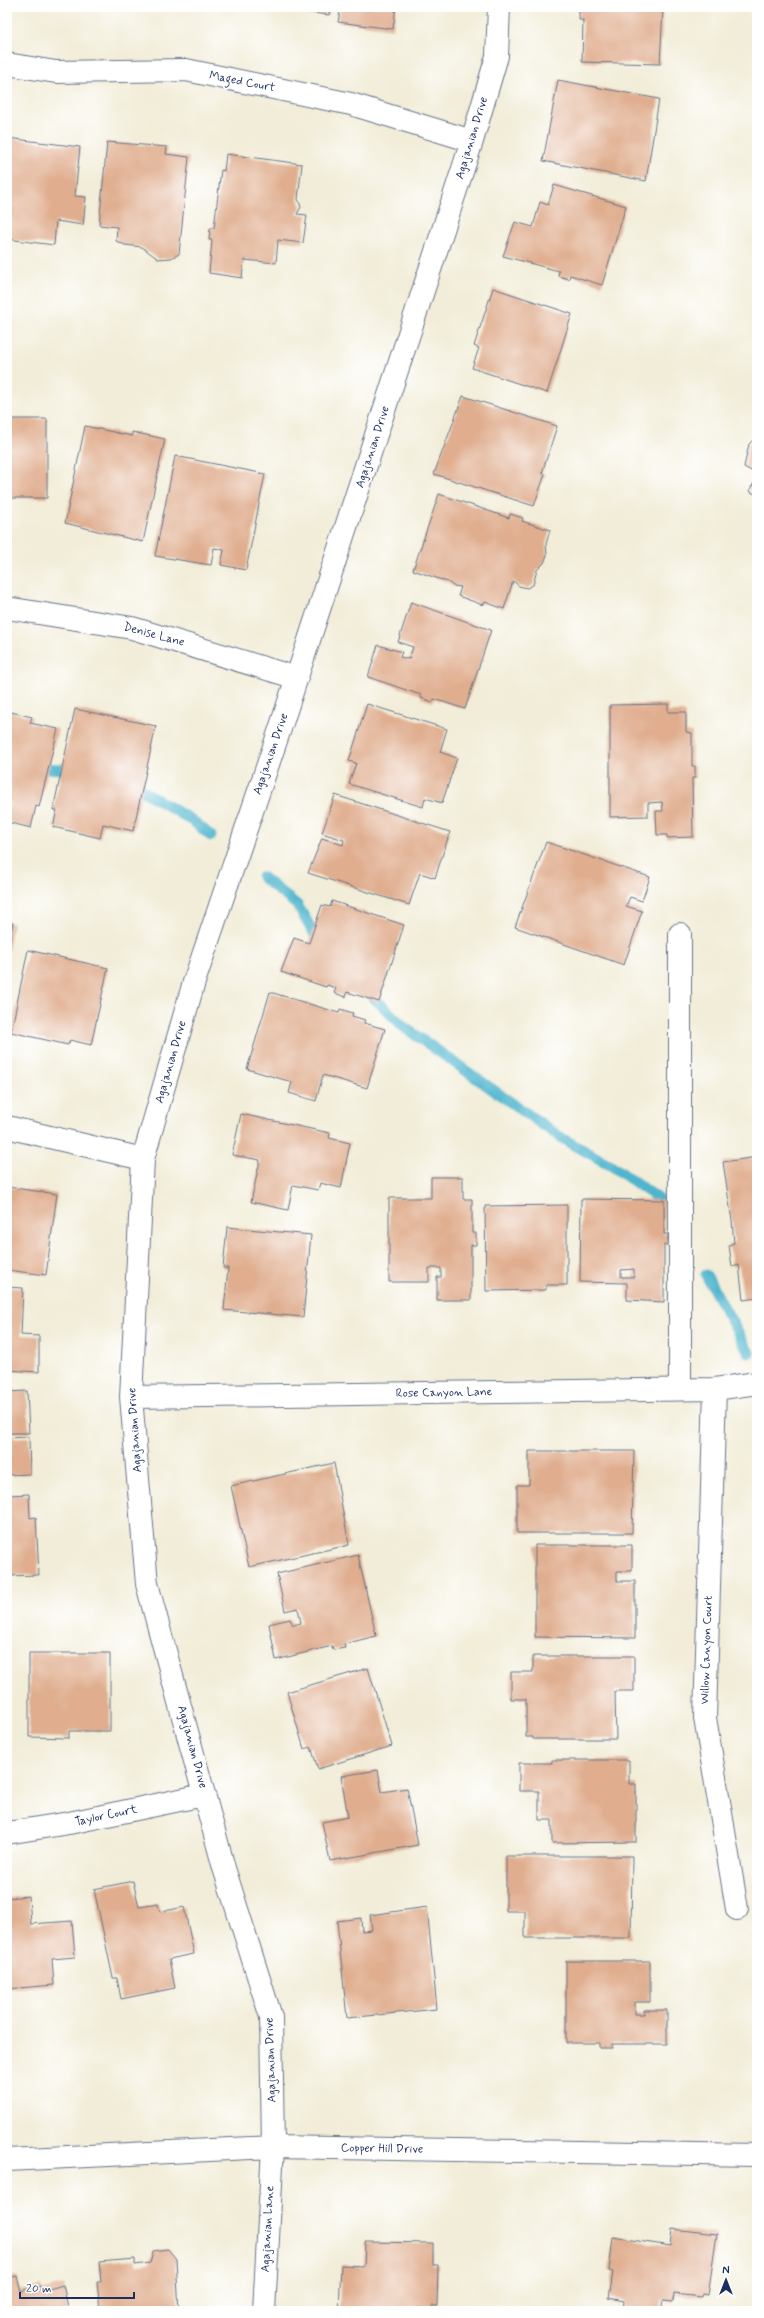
<svg xmlns="http://www.w3.org/2000/svg" width="764" height="2318" font-family="Mynerve,sans-serif">
<style>
.lines{fill:none;stroke-linecap:round;stroke-linejoin:round}
.stream{stroke:#4fb5cd;stroke-width:11}
.building{fill:#e0ae8f;fill-rule:evenodd}
.lane-casing{stroke:#667289;stroke-width:24}
.street-casing{stroke:#667289;stroke-width:24}
.secondary-casing{stroke:#667289;stroke-width:24}
.lane{stroke:#fff;stroke-width:22}
.street{stroke:#fff;stroke-width:22}
.secondary{stroke:#fff;stroke-width:22}
.labels{text-anchor:middle;dominant-baseline:central;stroke-width:3.5;stroke-linejoin:round;paint-order:stroke}
.street-label{font-size:12px;fill:#1b2f5e;stroke:#fff}
</style>
<rect width="100%" height="100%" fill="#fff"/>
<filter id="ink" filterUnits="userSpaceOnUse"><feTurbulence type="fractalNoise" baseFrequency=".025" numOctaves="2"/><feDisplacementMap in="SourceGraphic" scale="8" xChannelSelector="R" yChannelSelector="G"/><feConvolveMatrix kernelMatrix="1 2 1 2 8 2 1 2 1" color-interpolation-filters="sRGB"/></filter>
<filter id="wash" filterUnits="userSpaceOnUse"><feTurbulence type="fractalNoise" baseFrequency=".012" numOctaves="4" result="noise"/><feDisplacementMap in="SourceGraphic" scale="16" xChannelSelector="R" yChannelSelector="G"/><feGaussianBlur stdDeviation="0.9" result="paint"/><feColorMatrix in="noise" values="0 0 0 0 0 0 0 0 0 0 0 0 0 0 0 0 0 1.4 0 .05"/><feComposite in="paint" operator="in"/></filter>
<g filter="url(#wash)">
<rect width="100%" height="100%" fill="#f2edd8"/>
<g class="lines">
<path class="stream" d="M7 783 45 768 76 770
M130 783 193 821 211 836
M262 877 297 905 320 943
M368 992 404 1027 560 1137 612 1166 660 1200
M706 1275 749 1353"/>
</g>
<g id="blocks">
<path class="building" d="M304 7H330L329 15 303 12Z
M341 7H396L393 29 338 22Z
M579 7H663L660 64 582 62 583 20H579Z
M558 80 659 99 646 181 543 161Z
M7 138 80 147 75 196 86 197 83 225 56 221 54 245 7 239Z
M107 142 167 147 166 154 189 157 179 254 171 258 158 259 142 247 125 245 116 241 117 227 99 225Z
M226 154 302 164 298 199 301 207 297 214 307 215 303 243 278 240 276 263 244 260 242 278 209 273 212 240H209L210 228H214L221 170 224 171Z
M554 185 626 206 602 285 570 275 569 279 558 276 559 271 503 256 515 222 533 227 540 202 548 205Z
M493 288 572 314 547 393 472 368 479 348 474 346Z
M463 396 557 426 542 473 545 474 534 506 434 474Z
M7 419H47V498H7Z
M85 426 132 436V432L165 439 143 542 65 523Z
M757 436V474L744 467 749 444Z
M175 456 265 474 246 570 221 565 224 550 214 548 211 565 155 556Z
M757 478V495L749 491Z
M439 494 509 518 510 514 523 518 522 521 550 530 546 544 547 555 544 563 537 570 533 585 527 588 519 586 513 581 504 609 485 602 483 605 458 596 461 587 453 586 448 582 413 570Z
M411 602 491 630 465 709 434 699 433 702 421 698V695L368 677 378 645 402 652 400 657 409 659 413 647 398 642Z
M367 704 447 729 440 752 457 758 442 803 425 798 423 807 349 784 356 763 349 761Z
M668 704V712H686V732L692 733V766H695V778H692L693 837 667 838V835H657L656 811H663L662 802 648 803V816L610 817V705Z
M75 709 156 726 133 831 103 824 100 838 53 827 57 810H53Z
M7 711 32 717 30 723 58 729 39 807 36 806 31 828 7 822 9 800 7 799Z
M335 795 450 832 435 878 420 873 409 905 308 873 322 838 343 845 344 840 322 833Z
M546 842 650 877 642 901 630 897 626 906 642 911 624 965 515 927Z
M332 901 404 925 379 1002 347 992 346 997 334 993 336 988 327 985 326 987 281 972 294 938 309 943 322 905 330 907Z
M7 922 13 923 8 950H7Z
M28 950 108 968 91 1045 70 1040 68 1045 11 1032Z
M270 992 339 1013 340 1009 353 1013 352 1016 365 1020 364 1023 385 1029 367 1088 323 1075 316 1101 289 1093 292 1082 247 1069Z
M241 1114 330 1133 329 1138 350 1143 341 1188 320 1183 318 1190 293 1185 288 1210 251 1202 260 1160 232 1155Z
M757 1157V1298L743 1300 739 1265 732 1267 729 1245 734 1243 732 1221 723 1162Z
M431 1177H463V1199H472V1233H476V1245H471V1300H437V1277H441V1268H429V1282H389V1198H431Z
M7 1187 57 1194 46 1275 7 1270Z
M581 1199 664 1200V1234H668V1245H664V1302L627 1300V1283L580 1282ZM634 1269V1277H621V1270Z
M567 1205V1285H546V1290L486 1291 485 1206Z
M227 1227 311 1235 303 1317 224 1310 228 1268H223Z
M7 1287 23 1288 21 1335 39 1336V1372L7 1370Z
M27 1391 29 1433H7V1392Z
M29 1437 30 1474 7 1475V1438Z
M529 1451H634L632 1533H517V1485H529Z
M334 1463 349 1545 249 1567 231 1486Z
M29 1494 30 1518 36 1517 39 1575 7 1576V1495Z
M535 1545H632V1571H617V1581H635V1638L535 1637Z
M358 1555 376 1636 344 1644 345 1648 333 1650 332 1646 276 1660 269 1624 290 1619 293 1625 301 1623 298 1608 285 1611 277 1574Z
M29 1653H110V1731H69V1738L29 1737Z
M533 1656H634V1691H615L616 1739H533V1737H526V1699H511V1672H533Z
M368 1668 392 1746 318 1769 311 1747 304 1749 287 1692Z
M552 1760H629V1784H636V1842L552 1843V1820H539V1791H519V1763H552Z
M378 1770 382 1792 407 1788 418 1845 330 1861 322 1822 348 1817 341 1776Z
M506 1856H632L631 1938H525V1911H506Z
M133 1881 139 1907 158 1904 160 1912 184 1907 194 1954 169 1959 175 1988 121 1999 117 1978H113L94 1889Z
M29 1896 31 1924 72 1921 75 1957 52 1959 54 1985 7 1989V1898Z
M427 1907 437 2009 347 2018 337 1921 361 1918 362 1931 372 1930 370 1915Z
M566 1961H650V2002H635V2014H644V2010H667V2044H612V2048H599V2043H566Z
M672 2229 717 2234 708 2295 703 2294 702 2297 674 2294 673 2302 663 2301 661 2311H623L624 2301 609 2298 613 2272 609 2271 613 2237 670 2246Z
M365 2242 433 2243V2265H438L437 2306H432V2311H339L341 2265 364 2266Z
M168 2249 176 2259 179 2311H100L97 2282H101L99 2262 135 2259V2265L150 2263 153 2251Z
M17 2276 21 2291 41 2286 42 2291 63 2285 69 2311H7V2278Z"/>
</g>
</g>
<g filter="url(#ink)">
<use href="#blocks" fill-opacity="0" stroke="#667289" stroke-width="1"/>
<g class="lines">
<g class="lane-casing">
<path id="lane" d="M680 934V1389"/>
</g>
<g class="street-casing">
<path id="street" d="M7 64 56 72 186 70 351 104 472 141
M7 608 132 628 297 678
M7 1127 143 1159
M715 1389 705 1718 737 1909
M131 1397 715 1389 757 1383
M7 1833 69 1823 204 1795
M264 2311 273 2147 271 2017 224 1868 147 1584 131 1397 143 1159 194 982 280 729 472 141 497 56 499 7"/>
</g>
<g class="secondary-casing">
<path id="secondary" d="M7 2160 273 2147 757 2155"/>
</g>
<use href="#lane" class="lane"/>
<use href="#street" class="street"/>
<use href="#secondary" class="secondary"/>
</g>
</g>
<g class="labels">
<g class="street-label">
<text transform="translate(242 82) rotate(11)">Maged Court</text>
<text transform="translate(472 138) rotate(-73)">Agajanian Drive</text>
<text transform="translate(373 447) rotate(-72)">Agajanian Drive</text>
<text transform="translate(154 635) rotate(15)">Denise Lane</text>
<text transform="translate(271 754) rotate(-71)">Agajanian Drive</text>
<text transform="translate(171 1062) rotate(-74)">Agajanian Drive</text>
<text transform="translate(444 1393) rotate(-1)">Rose Canyon Lane</text>
<text transform="translate(135 1430) rotate(-94)">Agajanian Drive</text>
<text transform="translate(707 1650) rotate(-88)">Willow Canyon Court</text>
<text transform="translate(192 1747) rotate(75)">Agajanian Drive</text>
<text transform="translate(106 1816) rotate(-12)">Taylor Court</text>
<text transform="translate(271 2060) rotate(-92)">Agajanian Drive</text>
<text transform="translate(382 2149) rotate(1)">Copper Hill Drive</text>
<text transform="translate(268 2229) rotate(-87)">Agajanian Lane</text>
</g>
</g>
<rect width="764" height="2318" fill="none" stroke="#fff" stroke-width="24"/>
<g transform="translate(726 2280)" stroke="#ffffff" stroke-width="3" paint-order="stroke">
<path d="M0-3L7 15L0 10L-7 15Z" fill="#1b2f5e"/>
<text y="-6" font-size="11" font-weight="bold" text-anchor="middle" fill="#1b2f5e">N</text>
</g>
<path d="M20 2292v6h114v-6" fill="none" stroke="#1b2f5e" stroke-width="2"/>
<text x="26" y="2292" font-size="12" fill="#1b2f5e" stroke="#ffffff" stroke-width="3" paint-order="stroke">20 m</text>
</svg>
